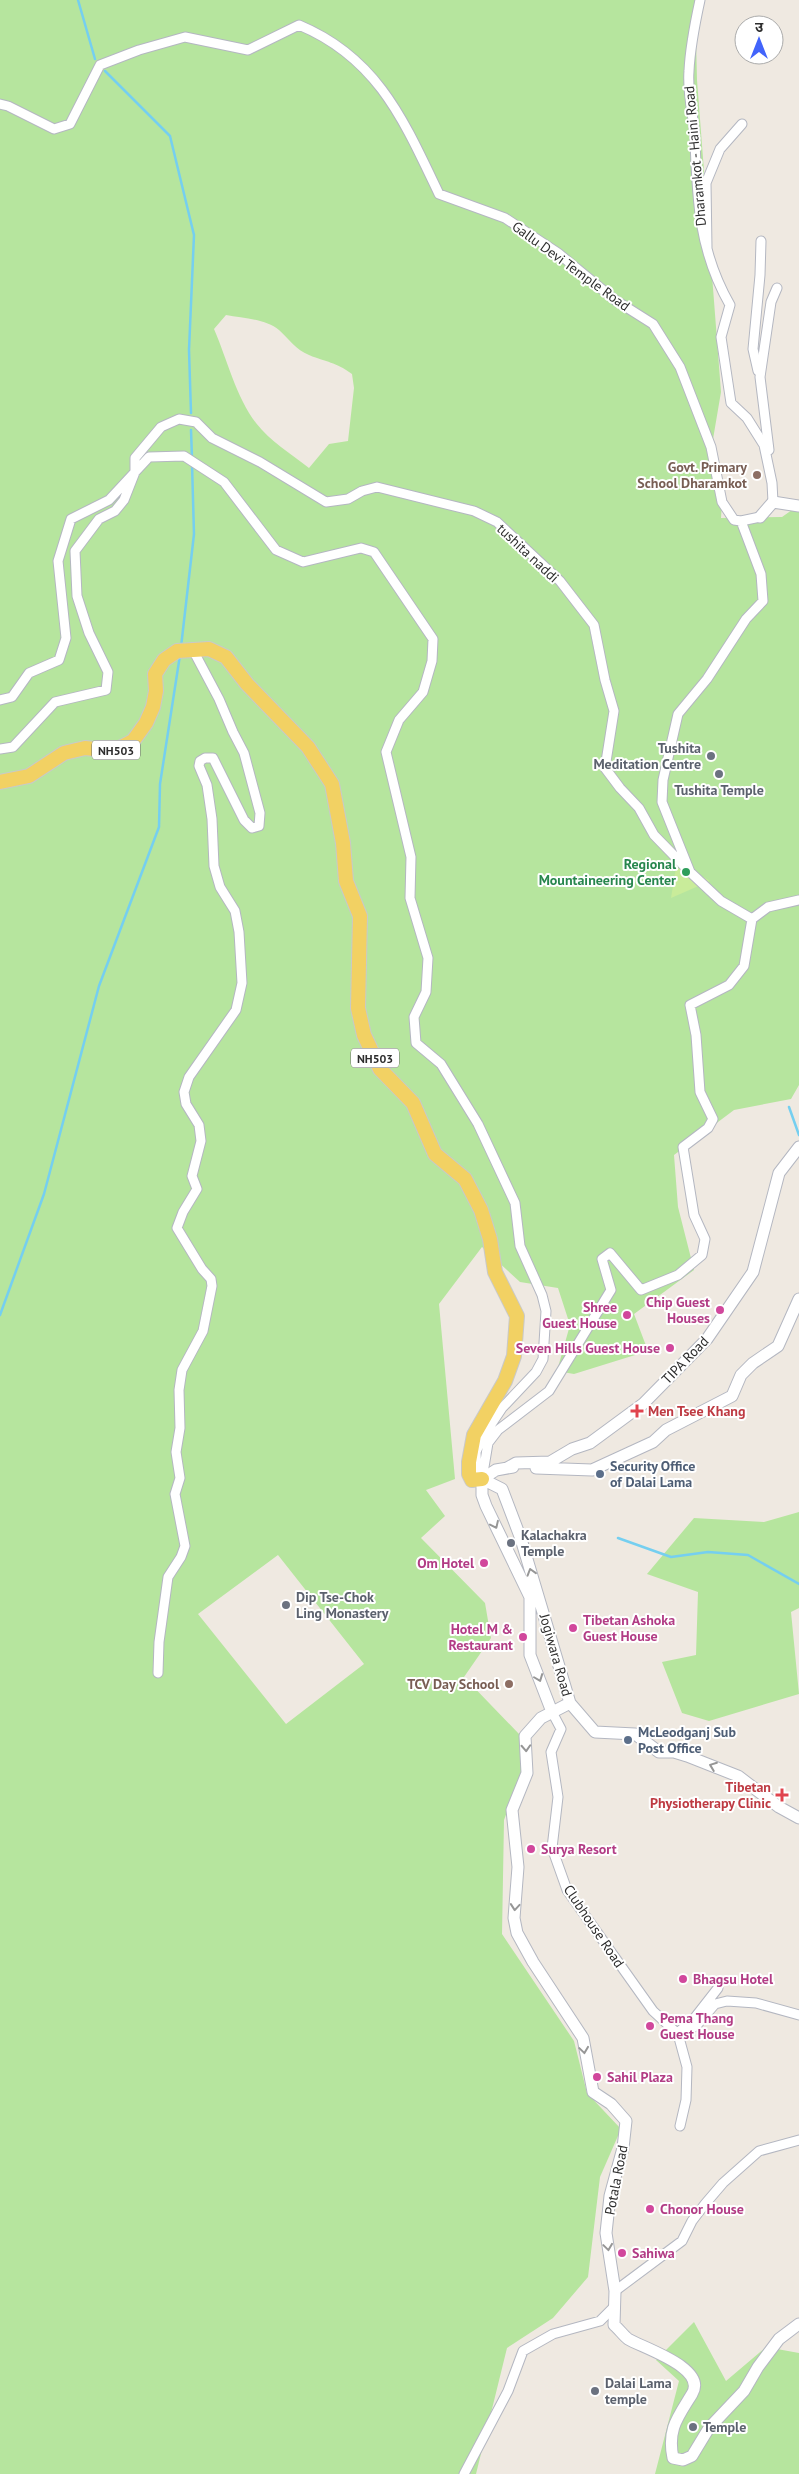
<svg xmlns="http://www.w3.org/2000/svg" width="799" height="2474" font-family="'PT Sans','Noto Sans Devanagari',sans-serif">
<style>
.green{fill:#b6e59e;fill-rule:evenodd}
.pitch{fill:#c9ec9a}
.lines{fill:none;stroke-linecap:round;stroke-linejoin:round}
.stream{stroke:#75cff0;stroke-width:2.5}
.minor-casing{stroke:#b4b7c1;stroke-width:11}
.tertiary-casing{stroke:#b4b7c1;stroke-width:13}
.primary-casing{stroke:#c9c9c9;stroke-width:16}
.minor{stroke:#fff;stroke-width:9}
.tertiary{stroke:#fff;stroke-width:11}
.primary{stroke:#f2d163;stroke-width:14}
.oneway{stroke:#969696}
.education-dot{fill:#8d6e63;stroke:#fff;stroke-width:2}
.worship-dot{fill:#6b7280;stroke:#fff;stroke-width:2}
.leisure-dot{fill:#2e9e5b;stroke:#fff;stroke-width:2}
.hotel-dot{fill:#d1479c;stroke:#fff;stroke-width:2}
.health-dot{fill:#e0444e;stroke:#fff;stroke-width:2}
.service-dot{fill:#5c6f8a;stroke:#fff;stroke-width:2}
.labels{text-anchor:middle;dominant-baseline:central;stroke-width:4;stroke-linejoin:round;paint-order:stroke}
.shield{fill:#fff;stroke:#6d6d6d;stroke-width:1}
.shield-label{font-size:12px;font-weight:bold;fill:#2e2e2e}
.street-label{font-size:14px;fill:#2e2e2e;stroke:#fff}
.education-label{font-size:14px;font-weight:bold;fill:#785e54;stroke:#fff;text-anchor:end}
.worship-label{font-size:14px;font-weight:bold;fill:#5b616d;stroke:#fff;text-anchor:start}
.leisure-label{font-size:14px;font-weight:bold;fill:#27864d;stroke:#fff;text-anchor:end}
.hotel-label{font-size:14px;font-weight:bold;fill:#b23c85;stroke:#fff;text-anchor:start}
.health-label{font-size:14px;font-weight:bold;fill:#be3a42;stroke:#fff;text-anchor:start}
.service-label{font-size:14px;font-weight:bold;fill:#4e5e75;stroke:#fff;text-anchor:start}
</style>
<rect width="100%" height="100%" fill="#efe9e1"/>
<path class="green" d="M0 0H695L697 80 721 392 712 445 722 502 721 518 782 517 799 505V1085L791 1099 734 1110 674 1155 678 1207 694 1270 634 1314 648 1351 574 1374 557 1371 570 1325 558 1288 520 1282 482 1247 439 1304 455 1479 426 1490 445 1516 421 1538 485 1603 491 1638 464 1677 519 1734 522 1771 504 1820 502 1934 574 2041 587 2093 621 2129 600 2177 588 2277 553 2318 507 2348 476 2474H0ZM226 315C243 318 266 319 279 330 289 339 296 350 309 355 328 363 334 361 352 374L354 388 348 441 329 444 309 468C291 454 270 441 256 423 236 397 227 359 214 329ZM278 1555 364 1664 286 1724 198 1614Z
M799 1512V1608L791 1612 799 1694 709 1721 682 1713 662 1662 696 1655 698 1592 647 1574 694 1518 764 1522Z
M694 2322 726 2381 766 2347 799 2353V2474H655L679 2381 656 2360Z"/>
<path class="pitch" d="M677 861 710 881 671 898Z"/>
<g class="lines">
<path class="stream" d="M78 0 95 59
M105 71 170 136 194 235 189 350 191 413
M191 430 192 458
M181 647 194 534 192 464
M789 1107 799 1135
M0 1315 44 1194 99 986 159 827 160 784 180 655
M618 1538 671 1557 708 1552 748 1555 799 1584"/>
<g class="minor-casing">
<path id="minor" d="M700 0C695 23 690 48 689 71 687 94 694 117 695 140 697 200 699 251 730 305L721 337 731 403 747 418 764 445 772 483 773 502
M0 104 8 106 54 129 70 124 100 65 139 50 185 37 248 50 299 25C378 58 404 121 439 194L505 218 558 253 615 300 653 324 680 367 711 447 722 502 734 520 741 521 760 517
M707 248 706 183 720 149 742 124
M758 371 753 349 760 275 761 241
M769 450 760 377 771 302 777 288
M741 521 761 574 763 601 746 619 707 679 678 714 663 780 662 802 690 872 721 901 752 919
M0 700 12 697 29 673 59 660 66 638 58 561 71 519 109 500 149 457 184 456 224 482 276 550 303 562 361 548 374 552 433 639 432 661 423 692 399 720 386 752 411 857 410 898 428 958 426 992 414 1017 416 1043 441 1064 478 1124 515 1203 520 1246 542 1295 546 1311 543 1359 536 1372 502 1408 482 1438 476 1452 477 1477 482 1479 488 1443 498 1430 549 1391 611 1290 602 1259 610 1253 641 1290 678 1275 702 1255 705 1239 694 1215 683 1147 708 1128 713 1119 700 1092 696 1035 690 1005 729 985 744 966 752 919
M0 749 13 747 55 702 106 690 108 672 89 633 77 596 75 551 99 519 115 511 124 500 135 472V458L161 427 179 419 196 422 212 438 260 462 326 502 348 499 362 491 377 487 474 511 497 522 560 581 594 625 605 680 614 711 605 768 620 788 639 808 654 835 690 872
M752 919 768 907 799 900
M158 1673 159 1642 168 1577 181 1557 185 1546 175 1494 180 1478 176 1452 180 1428 179 1390 182 1370 203 1331 212 1286 211 1279 202 1269 177 1228 183 1212 197 1189 192 1176 201 1141 199 1125 186 1104 184 1092 189 1077 236 1010 242 983 239 932 235 911 220 887 214 866 212 819 207 785 199 766 200 761 205 758H213L244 820 252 828 259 826 260 813 244 753 233 732 219 699 193 650
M552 1712 561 1729 551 1752 558 1797 552 1848 567 1890 653 2011 678 2034 687 2067 686 2100 680 2126
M681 2030 693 2020 718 1988
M678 2034 696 2026 715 2004 727 2001 756 2003 799 2015
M615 2291 682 2241 692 2221 705 2204 723 2183 759 2151 799 2140
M464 2474 508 2391 523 2351 553 2334 600 2321 613 2308"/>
</g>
<g class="tertiary-casing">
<path id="tertiary" d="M760 517 773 502 799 506
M507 1468 516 1463 550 1462 572 1449 590 1443 643 1404 707 1339 753 1272 779 1173 799 1147
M536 1468 592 1470 653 1442 666 1430 732 1396 741 1375 753 1363 778 1346 799 1299
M482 1479 502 1489 521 1539 570 1703 595 1732 635 1734 659 1752H674L687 1756 738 1776 779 1807 799 1818
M482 1479 496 1470 513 1467
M482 1479V1495L486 1506 530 1597V1655L552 1712
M570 1703 541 1718 525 1736 527 1773 512 1810 518 1867 514 1918 517 1933 533 1962 583 2038 593 2092 611 2104 626 2121 623 2148 610 2196 606 2233 615 2291 614 2325C619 2329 623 2335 628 2339 643 2348 708 2368 692 2394 678 2417 667 2429 673 2458L683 2460 692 2456 709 2428 744 2391 758 2367 779 2339 799 2324"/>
</g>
<g class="primary-casing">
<path id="primary" d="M0 782 29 776 64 753 85 748 114 751 133 741 146 723 153 707 156 691 155 674 164 660 177 651 209 649 226 657 247 684 308 747 332 784 343 843 346 881 360 916 358 1008 364 1035 380 1069 413 1103 435 1154 465 1179 481 1210 490 1239 495 1272 517 1316 514 1356 505 1381 474 1435 469 1462V1474L472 1480 482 1479"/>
</g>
<use href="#minor" class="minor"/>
<use href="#tertiary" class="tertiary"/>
<use href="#primary" class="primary"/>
</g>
<defs><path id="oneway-chevron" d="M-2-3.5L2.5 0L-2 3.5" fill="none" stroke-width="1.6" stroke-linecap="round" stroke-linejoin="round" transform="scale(1.25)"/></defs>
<g class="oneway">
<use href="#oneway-chevron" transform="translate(495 1525) rotate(65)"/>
<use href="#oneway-chevron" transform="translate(531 1572) rotate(-107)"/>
<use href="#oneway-chevron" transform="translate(539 1678) rotate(69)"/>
<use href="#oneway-chevron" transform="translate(526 1748) rotate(87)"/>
<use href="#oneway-chevron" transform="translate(713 1766) rotate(-159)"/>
<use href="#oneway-chevron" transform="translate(515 1907) rotate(95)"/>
<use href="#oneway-chevron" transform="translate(584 2050) rotate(82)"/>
<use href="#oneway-chevron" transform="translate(608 2247) rotate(82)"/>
</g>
<g class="education-dot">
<circle cx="757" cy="475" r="5"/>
<circle cx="509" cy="1684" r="5"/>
</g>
<g class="worship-dot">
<circle cx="711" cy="756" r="5"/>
<circle cx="719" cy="774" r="5"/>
<circle cx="511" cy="1543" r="5"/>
<circle cx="286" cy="1605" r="5"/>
<circle cx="595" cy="2391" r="5"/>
<circle cx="693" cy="2427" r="5"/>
</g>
<circle class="leisure-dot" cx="686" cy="872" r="5"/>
<g class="hotel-dot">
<circle cx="720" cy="1310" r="5"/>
<circle cx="627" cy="1315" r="5"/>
<circle cx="670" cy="1348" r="5"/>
<circle cx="484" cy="1563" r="5"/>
<circle cx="573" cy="1628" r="5"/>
<circle cx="523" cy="1637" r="5"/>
<circle cx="531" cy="1849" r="5"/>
<circle cx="683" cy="1979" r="5"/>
<circle cx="650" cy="2026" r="5"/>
<circle cx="597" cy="2077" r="5"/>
<circle cx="650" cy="2209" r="5"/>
<circle cx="622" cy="2253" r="5"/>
</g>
<g class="health-dot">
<path d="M634.5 1403.5h5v5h5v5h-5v5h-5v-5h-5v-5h5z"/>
<path d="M779.5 1787.5h5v5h5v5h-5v5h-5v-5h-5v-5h5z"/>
</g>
<g class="service-dot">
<circle cx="600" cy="1474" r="5"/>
<circle cx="628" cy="1740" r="5"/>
</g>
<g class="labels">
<g class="shield">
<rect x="92" y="740.5" width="48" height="19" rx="4"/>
<rect x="351" y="1048.5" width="48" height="19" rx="4"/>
</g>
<g class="shield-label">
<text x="116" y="750">NH503</text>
<text x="375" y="1058">NH503</text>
</g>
<g class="street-label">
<text transform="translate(695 156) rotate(-95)">Dharamkot - Haini Road</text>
<text transform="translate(571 266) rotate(36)">Gallu Devi Temple Road</text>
<text transform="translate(528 553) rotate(43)">tushita naddi</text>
<text transform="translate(685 1360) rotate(-46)">TIPA Road</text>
<text transform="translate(556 1655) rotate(74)">Jogiwara Road</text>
<text transform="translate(594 1926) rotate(56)">Clubhouse Road</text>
<text transform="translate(616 2180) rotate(-79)">Potala Road</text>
</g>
<g class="education-label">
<text x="747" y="467">Govt. Primary<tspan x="747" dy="16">School Dharamkot</tspan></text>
<text x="499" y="1684">TCV Day School</text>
</g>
<g class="worship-label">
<text x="701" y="748" text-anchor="end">Tushita<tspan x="701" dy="16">Meditation Centre</tspan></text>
<text x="719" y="790" text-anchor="middle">Tushita Temple</text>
<text x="521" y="1535">Kalachakra<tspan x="521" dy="16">Temple</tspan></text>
<text x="296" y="1597">Dip Tse-Chok<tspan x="296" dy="16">Ling Monastery</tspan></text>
<text x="605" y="2383">Dalai Lama<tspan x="605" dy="16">temple</tspan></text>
<text x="703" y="2427">Temple</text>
</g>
<g class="leisure-label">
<text x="676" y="864">Regional<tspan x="676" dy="16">Mountaineering Center</tspan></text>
</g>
<g class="hotel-label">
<text x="710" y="1302" text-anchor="end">Chip Guest<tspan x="710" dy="16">Houses</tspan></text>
<text x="617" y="1307" text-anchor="end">Shree<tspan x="617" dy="16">Guest House</tspan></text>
<text x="660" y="1348" text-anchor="end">Seven Hills Guest House</text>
<text x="474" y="1563" text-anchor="end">Om Hotel</text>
<text x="583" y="1620">Tibetan Ashoka<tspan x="583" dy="16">Guest House</tspan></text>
<text x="513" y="1629" text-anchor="end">Hotel M &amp;<tspan x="513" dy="16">Restaurant</tspan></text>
<text x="541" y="1849">Surya Resort</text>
<text x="693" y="1979">Bhagsu Hotel</text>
<text x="660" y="2018">Pema Thang<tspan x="660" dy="16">Guest House</tspan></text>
<text x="607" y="2077">Sahil Plaza</text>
<text x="660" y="2209">Chonor House</text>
<text x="632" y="2253">Sahiwa</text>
</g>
<g class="health-label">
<text x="648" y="1411">Men Tsee Khang</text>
<text x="771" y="1787" text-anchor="end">Tibetan<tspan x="771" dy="16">Physiotherapy Clinic</tspan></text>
</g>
<g class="service-label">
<text x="610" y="1466">Security Office<tspan x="610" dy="16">of Dalai Lama</tspan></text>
<text x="638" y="1732">McLeodganj Sub<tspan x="638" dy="16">Post Office</tspan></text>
</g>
</g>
<g transform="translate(759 40)"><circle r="24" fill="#ffffff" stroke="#ababab"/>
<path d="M0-4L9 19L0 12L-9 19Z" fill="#4264fb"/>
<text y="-8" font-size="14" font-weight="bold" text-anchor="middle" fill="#2e2e2e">उ</text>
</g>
</svg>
